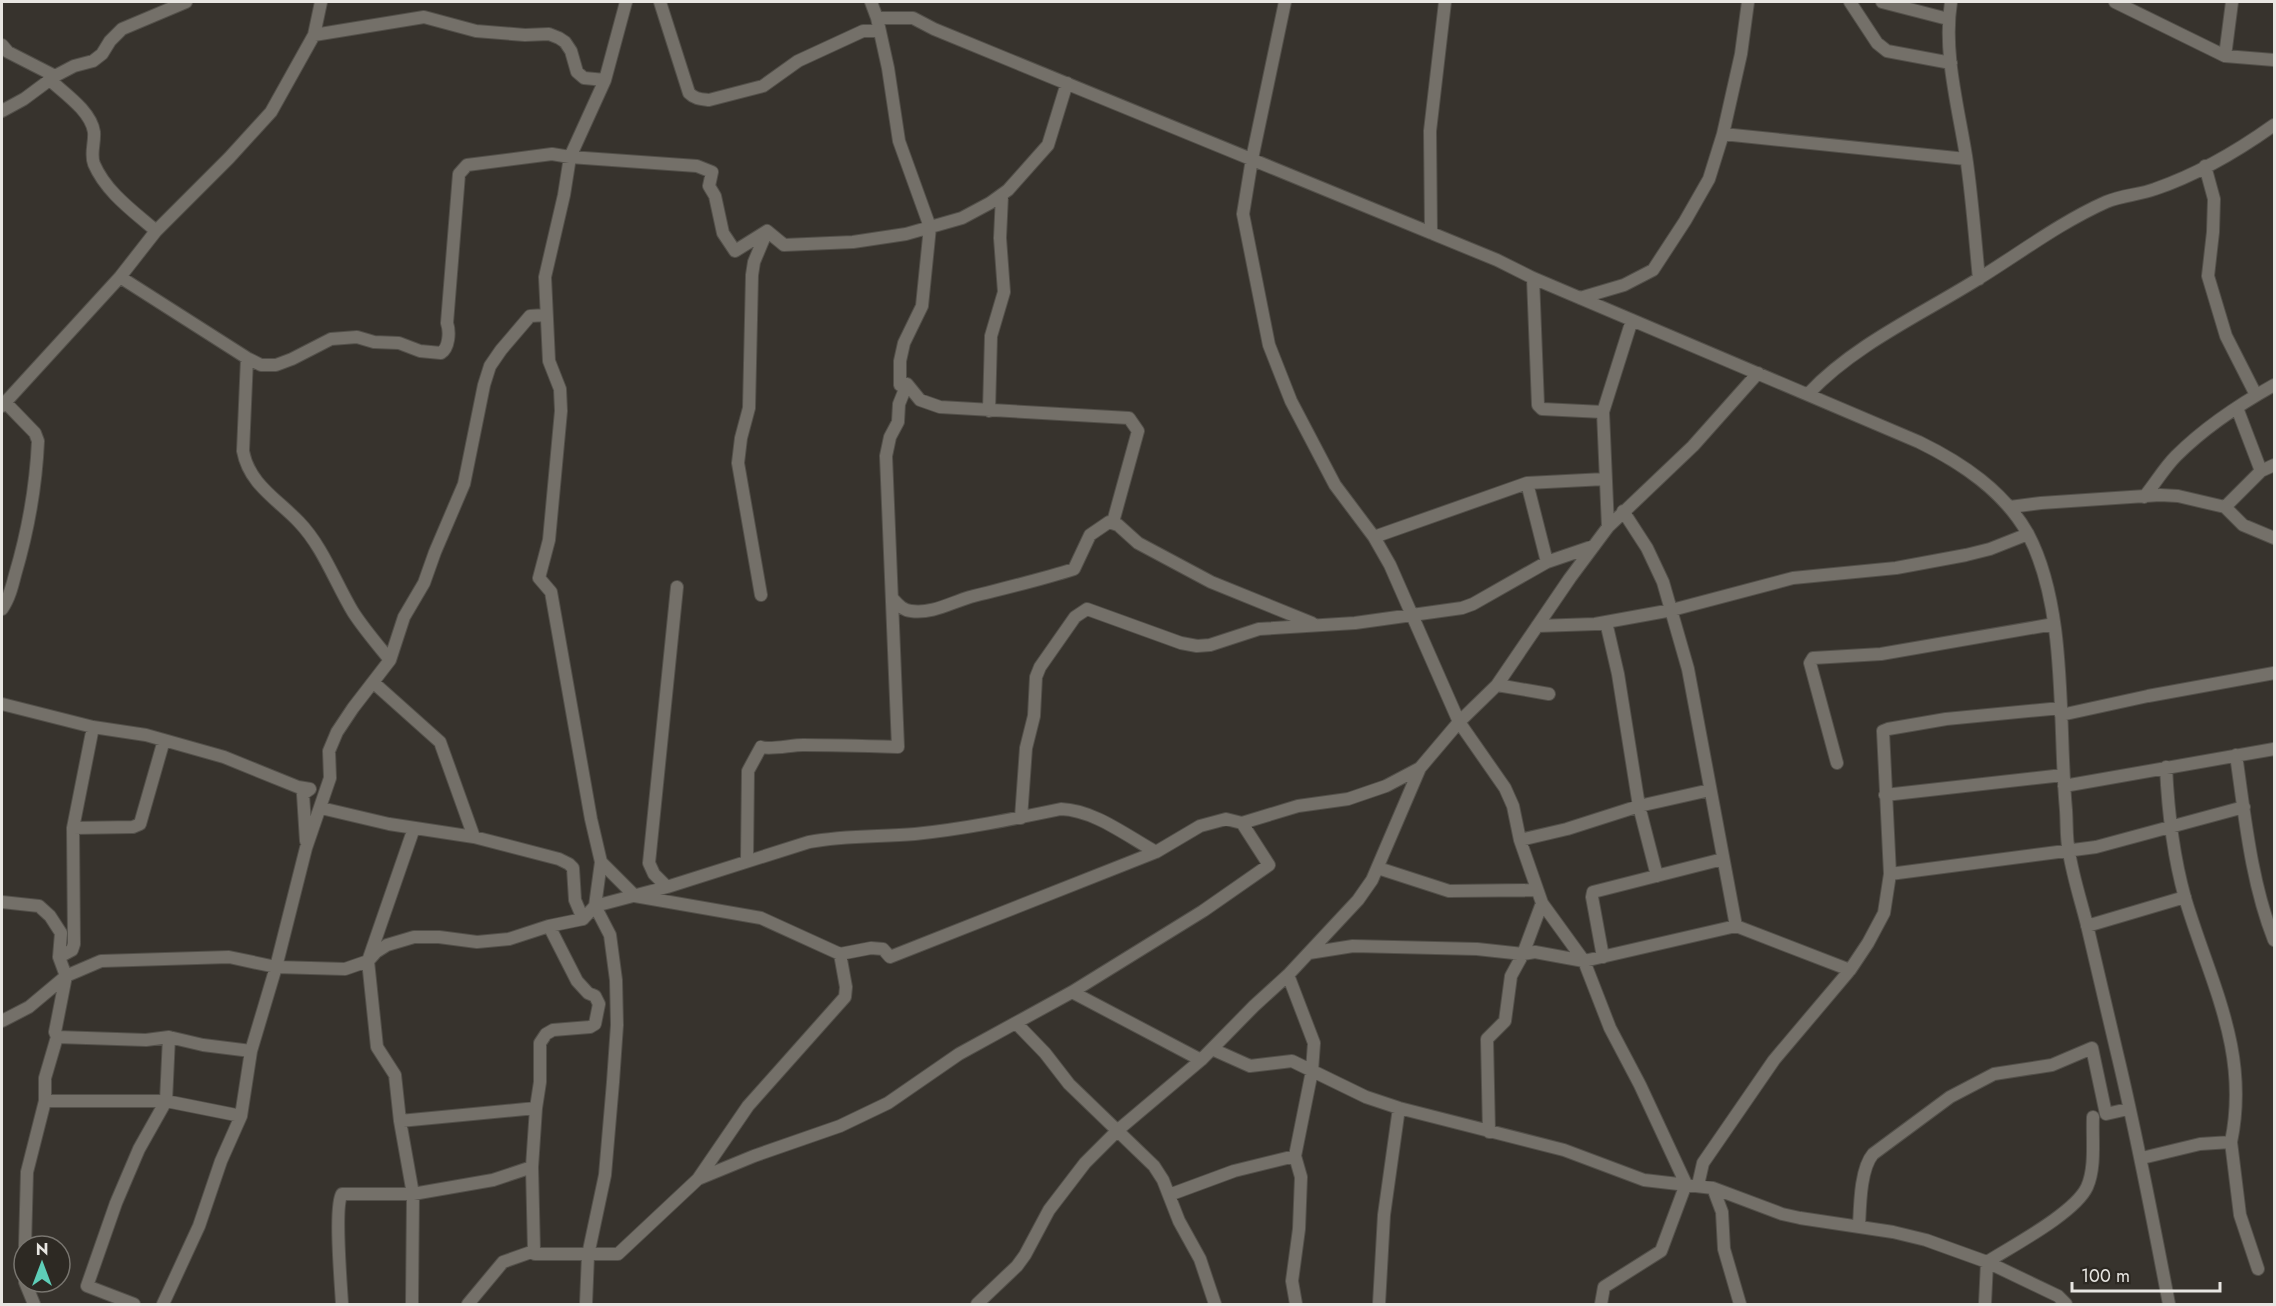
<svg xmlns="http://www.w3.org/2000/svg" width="2276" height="1306" font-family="Jost,sans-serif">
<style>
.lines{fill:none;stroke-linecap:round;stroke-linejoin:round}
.minor-casing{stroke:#53504a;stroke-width:14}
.minor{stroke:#747069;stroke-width:12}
</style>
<rect width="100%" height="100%" fill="#37332d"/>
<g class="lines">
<g class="minor-casing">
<path id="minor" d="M660 2 689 93C695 99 700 99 709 100L763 86 798 61 863 31H880
M871 2 877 18H913L934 29 1497 260 1533 278 1919 442C1962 463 2004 491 2028 534 2068 610 2058 725 2066 810 2067 824 2066 839 2069 852 2073 877 2081 901 2087 925 2097 967 2107 1010 2117 1053 2137 1136 2153 1220 2169 1304
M1285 2 1252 159 1243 214 1269 345 1291 401 1335 485 1374 537 1390 565 1459 722 1505 788 1513 806 1520 840 1542 903 1584 961 1610 1028 1640 1085 1686 1184 1661 1251 1604 1287 1601 1304
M1850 2 1877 43 1887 51 1951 63
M1882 2 1948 19
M1951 2C1943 52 1958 106 1966 156 1972 196 1975 238 1979 279
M2115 2 2225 56 2274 60
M314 35 424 17 476 31 525 35 549 34 559 38 565 42 571 51 577 72 584 78 605 80
M2 45 8 52 55 76 74 66 93 61 102 54 110 41 122 29 186 2
M2225 56 2232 2
M50 80C64 93 91 111 94 132 95 143 90 154 94 164 106 192 133 211 156 231
M2 111 24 99 55 76
M1723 134 1966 159
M2205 166 2214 199 2213 232 2208 276 2226 336 2256 395
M1431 233 1430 131 1445 2
M120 277 247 358 261 365H276L292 359 331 339 357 337 374 342 399 343 420 351 441 353C449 348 450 332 447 323L459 174 467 165 552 154 570 157 697 166 712 172 709 186 715 196 723 233 735 251 767 231 784 245 853 242 906 234 962 218 990 203 1008 190 1048 145 1067 83
M1533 278 1538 405 1542 409 1603 412
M1580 298 1624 285 1653 270 1685 221 1709 179 1723 134 1741 54 1748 2
M247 358 243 451C249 484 277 499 299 522 323 547 335 582 353 612 364 629 377 644 390 660
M907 384 920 400 940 407 1129 418 1138 431 1113 522
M1809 393C1854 345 1922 314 1978 279 2020 253 2061 222 2106 202 2122 195 2139 195 2155 189 2196 175 2239 150 2274 125
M2 406 120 277 156 231 229 158 271 112 314 35 321 2
M2237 408 2261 471
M989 411 991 336 1004 292 1000 238 1002 195
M1527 483 1547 562
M2144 497C2155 484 2164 468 2176 456 2204 428 2240 404 2274 385
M2010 507 2041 503 2160 495 2178 496 2225 507 2243 525 2274 538
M2225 507 2261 471 2274 465
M1623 511 1647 548 1663 582 1688 669 1736 926
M1608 527 1603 412 1632 320
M1374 537 1527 483 1605 479
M761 595 738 463 741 438 749 408 752 275 754 262 767 231
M892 598C898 604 902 610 911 611 932 614 950 603 970 597 1005 588 1040 580 1074 569L1090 535 1109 522 1118 525 1138 543 1211 582 1312 623
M2 609C9 599 12 587 15 575 28 531 36 487 38 441L35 433 5 402
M1606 622 1618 674 1639 806 1657 876
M1537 626 1595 624 1672 610 1793 578 1896 568 1966 555 1990 549 2028 534
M374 683 440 742 474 837
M1497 685 1549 694
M2 704 93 727 146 735 224 757 298 787 310 789
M2061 715 2148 696 2274 673
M2236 755C2245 817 2251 882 2274 940
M1837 763 1810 663 1813 658 1881 654 2054 624
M2064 786 2274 749
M1885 795 2063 775
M321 808 389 824 474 837 559 859 569 864 573 868 575 900 583 919
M1021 818 1026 748 1034 716 1036 677 1040 667 1075 617 1087 609 1181 643 1197 646 1210 645 1259 629 1355 623 1462 608 1473 604 1547 562 1594 546
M73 828 133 827 140 824 164 740
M1520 840 1567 829 1639 806 1710 790
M306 841 303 794 310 789
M747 860 748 771 761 747C769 750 792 745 803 745 834 745 867 746 898 747L886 456 890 437 898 422 899 404 907 384 900 385V361L904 343 922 306 930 227 899 141 888 68 877 18
M601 862 635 896 761 918 840 954 871 948 883 949 890 957 1156 852 1200 826 1226 819 1242 823 1298 806 1348 799 1386 786 1420 768
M1378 868 1449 891 1537 890
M1890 874 1883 731 1888 729 1946 719 2061 708
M667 887 654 874 649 863 677 587
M2 902 39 906 50 916 61 933 59 957 66 976 55 1032 57 1037 45 1078V1101L27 1172 25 1246
M2087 926 2185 897
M1309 953 1353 946 1477 949 1523 954 1535 952 1584 961 1736 926 1850 970
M59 957 72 950 74 944 73 828 93 727
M1603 957 1592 897 1593 892 1723 859
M1288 975 1314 1043 1312 1071 1295 1156 1301 1177 1299 1229 1292 1281 1296 1304
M1072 992 1201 1060
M2 1021 29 1007 66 976 101 961 229 957 276 967 345 969 368 961 414 828
M1016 1023 1045 1053 1069 1084 1154 1166 1163 1180 1179 1221 1200 1259 1215 1304
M57 1037 146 1040 169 1037 203 1045 251 1051
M1212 1049 1250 1066 1292 1061 1366 1097 1399 1108 1564 1150 1644 1180 1713 1188 1782 1214 1800 1218 1893 1232 1926 1240 1987 1262 2058 1296 2066 1304
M45 1101H166L241 1116
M400 1121 536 1108
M1489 1132 1487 1039 1505 1021 1511 976 1523 954 1542 903
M2231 1142 2240 1215 2258 1269
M2142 1158 2200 1144 2231 1142C2250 1051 2210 982 2185 898 2173 855 2168 811 2166 767
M698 1179 754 1156 840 1126 888 1103 959 1054 1072 992 1203 911 1269 865 1242 823
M1698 1185 1703 1163 1774 1060 1850 970 1868 943 1884 913 1890 874 2096 847 2244 807
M1713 1188 1722 1212 1724 1249 1740 1304
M1169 1195 1234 1171 1295 1156
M1859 1227C1860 1207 1860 1169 1873 1154L1950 1097 1994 1074 2052 1065 2092 1048 2106 1114 2128 1109
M534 1251 532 1167 536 1108 540 1082V1043L546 1034 553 1030 590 1027 595 1024 599 1004 595 996 588 993 577 981 549 926
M25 1282 34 1304
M134 1304 87 1286 116 1203 139 1149 166 1101 169 1037
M163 1304 199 1226 221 1161 241 1116 251 1051 276 967 306 848 330 778 329 751 337 732 353 708 390 660 404 617 424 583 435 552 464 484 484 385 490 366 501 350 530 316 545 315
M342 1304C341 1285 334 1206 342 1194H413L493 1180 532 1167
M412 1304 413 1194 400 1121 395 1075 377 1047 368 961 376 952 387 945 414 937H439L477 942 509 939 549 926 583 919 595 906 667 887 809 842C845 835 880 837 915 834 964 829 1013 819 1061 809 1094 810 1127 836 1156 852
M468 1304 503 1262 534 1251 535 1254H618L698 1179 748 1106 845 997 846 987 840 954
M586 1304 588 1255 605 1175 613 1082 617 1025 616 980 610 935 595 906 601 862 591 819 551 592 539 578 549 540 561 411 560 389 549 361 545 277 564 195 570 157 605 80 626 2
M977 1304 1017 1266 1025 1255 1049 1210 1085 1163 1118 1130 1201 1060 1254 1006 1288 975 1358 900 1372 880 1420 768 1459 722 1497 685 1570 578 1608 527 1693 446 1758 373
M1379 1304 1384 1215 1399 1108
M1985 1304 1987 1262C2012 1246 2075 1213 2087 1187 2096 1167 2092 1139 2093 1117"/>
</g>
<use href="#minor" class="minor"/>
</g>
<rect width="2276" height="1306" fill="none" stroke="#e8e6e2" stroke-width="6"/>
<g transform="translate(42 1264)"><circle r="28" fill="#2d2923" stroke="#78756f" stroke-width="1.5"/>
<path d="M0-4.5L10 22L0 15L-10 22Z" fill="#5eceb8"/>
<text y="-9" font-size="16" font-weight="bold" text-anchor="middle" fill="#e8e6e2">N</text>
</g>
<path d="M2072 1282v9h148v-9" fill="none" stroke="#e8e6e2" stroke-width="3"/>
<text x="2081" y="1282" font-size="18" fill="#e8e6e2" stroke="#2d2923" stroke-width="4.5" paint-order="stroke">100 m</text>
</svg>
